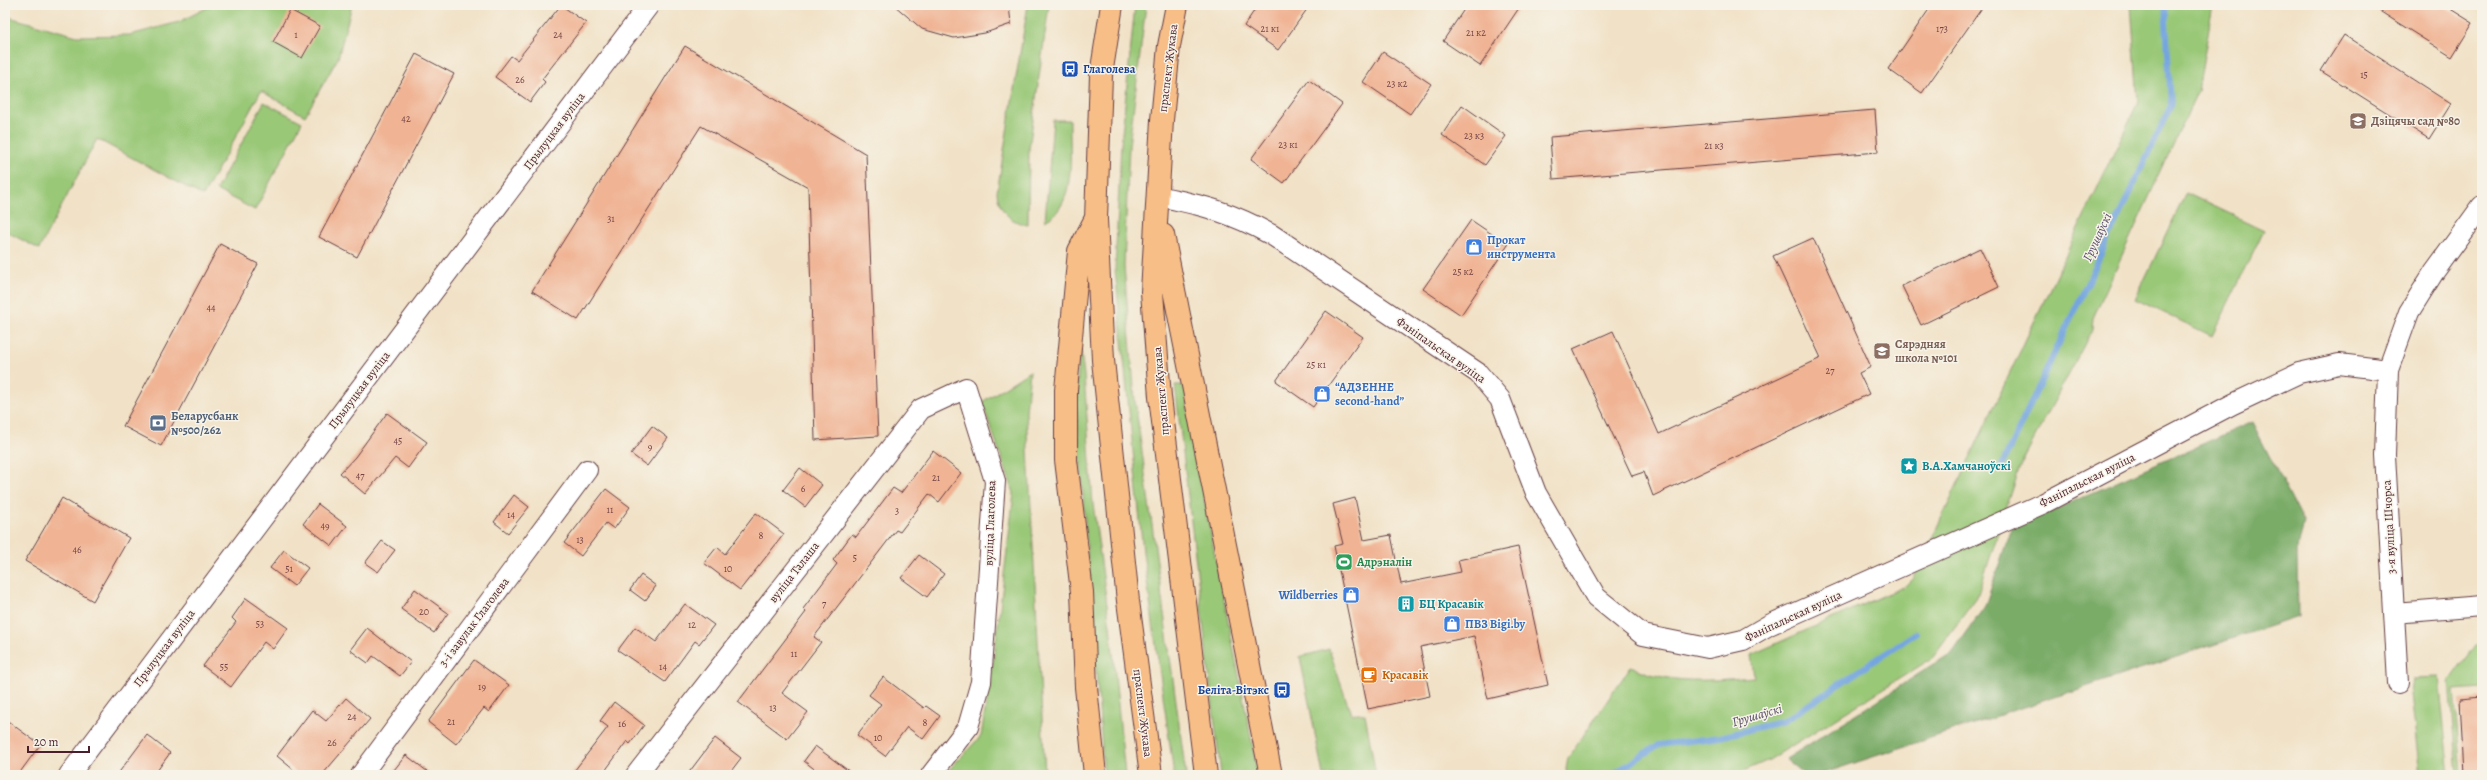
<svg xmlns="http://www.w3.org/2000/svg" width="2487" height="780" font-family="Alegreya,serif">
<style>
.green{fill:#99c877;stroke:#727451}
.forest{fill:#7aac68;stroke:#62664a}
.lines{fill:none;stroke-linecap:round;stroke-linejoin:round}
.stream{stroke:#75a5df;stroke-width:6}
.building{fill:#f0b494}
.minor-casing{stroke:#633c42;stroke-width:22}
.primary-casing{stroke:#633c42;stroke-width:24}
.minor{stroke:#fff;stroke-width:20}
.primary{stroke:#f7be87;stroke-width:22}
.labels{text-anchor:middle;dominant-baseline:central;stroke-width:3;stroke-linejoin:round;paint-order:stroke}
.number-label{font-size:10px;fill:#744445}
.street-label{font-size:12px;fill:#4a1f2b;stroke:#f7f3e8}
.transit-label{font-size:12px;font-weight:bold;fill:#164399;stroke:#f7f3e8;text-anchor:start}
.education-label{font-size:12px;font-weight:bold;fill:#785e54;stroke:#f7f3e8;text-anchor:start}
.shop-label{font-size:12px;font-weight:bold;fill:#366cbe;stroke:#f7f3e8;text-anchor:start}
.service-label{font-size:12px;font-weight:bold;fill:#4e5e75;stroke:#f7f3e8;text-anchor:start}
.culture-label{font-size:12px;font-weight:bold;fill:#0d838f;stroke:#f7f3e8;text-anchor:start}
.leisure-label{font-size:12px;font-weight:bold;fill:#27864d;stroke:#f7f3e8;text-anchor:start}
.food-label{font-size:12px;font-weight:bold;fill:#c56008;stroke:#f7f3e8;text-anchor:start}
.water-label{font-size:13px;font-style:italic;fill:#594e6a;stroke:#f7f3e8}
</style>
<rect width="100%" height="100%" fill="#f7f3e8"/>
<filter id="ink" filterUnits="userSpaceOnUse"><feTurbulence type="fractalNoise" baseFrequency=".025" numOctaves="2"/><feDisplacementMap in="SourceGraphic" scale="8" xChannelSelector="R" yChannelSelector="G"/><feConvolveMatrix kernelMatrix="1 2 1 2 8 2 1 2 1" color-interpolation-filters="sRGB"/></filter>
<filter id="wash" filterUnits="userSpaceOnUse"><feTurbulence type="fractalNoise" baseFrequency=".012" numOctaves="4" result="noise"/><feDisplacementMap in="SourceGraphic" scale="16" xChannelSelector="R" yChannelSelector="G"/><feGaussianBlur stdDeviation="0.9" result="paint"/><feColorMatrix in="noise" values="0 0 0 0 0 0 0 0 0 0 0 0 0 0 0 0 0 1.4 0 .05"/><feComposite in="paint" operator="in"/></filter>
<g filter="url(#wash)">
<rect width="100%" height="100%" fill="#f1e2c7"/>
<path class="green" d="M212 5H352L338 58 305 116 261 91 203 196 97 139 39 249 5 231V16L77 36 130 35 179 22Z
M1028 5H1049L1029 149 1028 225C1009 222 999 210 997 192Z
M1135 5H1146L1129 146 1124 266 1135 400 1186 775H1174L1143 552 1115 269 1121 144Z
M2131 5H2213L2198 91 2093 318 2092 330 2021 464 1977 597 1931 659 1769 760 1734 775H1567L1566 769 1568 758 1631 666C1670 686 1713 680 1754 677L1751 655 1905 586 1913 578 2138 102Z
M264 102 302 122 255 210 216 190Z
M1053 120H1070C1069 152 1078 205 1045 221Z
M2186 193 2264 230 2212 336 2135 299Z
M1080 344 1084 375 1093 504 1111 634 1125 775H1104L1076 402Z
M1030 371 1026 412 1045 775H944L981 736 995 649 1014 493 982 402Z
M1175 385H1184C1205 515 1234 645 1258 775H1221Z
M2482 644V688L2454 690 2461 775H2457L2449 681 2475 645Z
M1329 649 1351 714H1365L1376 775H1323L1300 657Z
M2439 677 2449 775H2420L2411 694 2413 678Z"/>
<path class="forest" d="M2252 422 2303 522 2297 549 2298 617 1818 775H1806L1786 759 1953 652 1985 606 2011 529Z"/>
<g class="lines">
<path class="stream" d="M2000 469 2171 105 2165 5
M1612 775 1658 745 1720 737 1784 721 1916 633"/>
</g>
<g id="blocks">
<path class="building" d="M561 5 586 23 542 79 545 82 530 102 495 77 511 56 517 60Z
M894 5H1009L1011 24 985 33 954 38 922 29Z
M1258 5H1310L1278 50 1244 26Z
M1467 5H1521L1480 66 1443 41Z
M1932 5H1984L1922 93 1888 69Z
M2370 5H2444L2473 23 2452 57Z
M290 10 320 26 302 58 273 42Z
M2344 35 2451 104 2429 139 2321 71Z
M685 46 866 154 878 436 815 440 808 187 701 126 578 320 532 291Z
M1383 52 1431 84 1410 114 1363 82Z
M416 54 454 74 357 257 319 237Z
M1309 80 1342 104 1284 183 1251 159Z
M1462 105 1506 136 1485 165 1442 135Z
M1875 110 1878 152 1553 179 1550 137Z
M1471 220 1508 245 1461 315 1423 289Z
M1813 238 1871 367 1859 373 1869 394 1653 496 1644 472 1632 476 1573 349 1613 331 1659 434 1821 358 1773 256Z
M220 244 258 264 161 446 123 426Z
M1980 248 1999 287 1921 325 1902 286Z
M1326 311 1363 337 1313 407 1276 381Z
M387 413 427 442 408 468 395 458 365 494 340 473 355 457Z
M652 426 668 438 647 466 631 454Z
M933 451 961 473 939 502 929 494 900 532 896 530 814 637 821 642 782 693 808 712 787 739 738 702 806 612 803 609 837 564 833 560 852 534 856 537 893 488 901 493Z
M800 468 822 485 805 507 783 490Z
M606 489 630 507 614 529 606 523 581 556 564 543Z
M514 495 529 507 508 533 494 522Z
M62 498 129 538 93 601 25 561Z
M1355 498 1364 540 1391 535 1401 584 1461 572 1458 560 1518 547 1548 685 1488 699 1474 636 1420 647 1430 696 1368 709 1334 546 1343 544 1333 504Z
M318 504 347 526 332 546 303 524Z
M756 513 784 534 740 590 704 563 717 547 725 554Z
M382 541 395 550 378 572 365 563Z
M284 550 308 568 294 586 270 568Z
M919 555 944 574 927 597 901 578Z
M641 575 656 586 645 601 630 590Z
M415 589 448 613 434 633 401 609Z
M246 598 288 628 273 649 264 642 231 687 203 666 236 622 232 618Z
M685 604 714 625 699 644 695 641 665 682 618 650 635 627 656 642Z
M367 628 411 662 400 676 373 656 368 663 350 650Z
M474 660 509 685 489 712 484 708 456 744 428 722Z
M883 677 924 708 926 706 940 716 923 739 907 727 885 756 857 735 881 704 869 695Z
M2482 697V775H2464L2460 699Z
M346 698 370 719 322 775H300L277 756 312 710 326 721Z
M614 702 644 725 630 744 627 741 602 775H571L608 727 600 721Z
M5 719 40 745 18 775H5Z
M147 735 170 753 154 775H117Z
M715 738 741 758 728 775H687Z
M815 746 854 775H822L804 761Z
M406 755 432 775H390Z"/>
</g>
</g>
<g filter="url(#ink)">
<use href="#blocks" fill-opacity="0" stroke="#633c42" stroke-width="1"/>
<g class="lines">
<g class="minor-casing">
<path id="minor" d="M1157 196C1203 205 1230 212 1272 235L1478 373 1500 399 1536 493 1596 597 1643 635 1708 648 1743 640 1769 625 2044 503 2233 404 2299 373 2339 364 2388 370
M2394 613 2482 606
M2398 683 2385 455 2388 370 2409 312 2434 272 2482 206
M69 775 649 5
M361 775 587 470
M636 775 921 409 966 388 995 481 981 682 968 727 931 775"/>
</g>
<g class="primary-casing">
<path id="primary" d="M1112 5 1101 75 1096 219 1103 360 1128 601 1151 775
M1177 5 1169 46 1162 120 1152 292 1160 397 1206 775
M1163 235 1271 775
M1095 775 1086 687 1082 592 1066 460V390L1079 251 1095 220"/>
</g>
<use href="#minor" class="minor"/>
<use href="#primary" class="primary"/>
</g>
</g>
<defs>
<g id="bus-square" transform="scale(0.9)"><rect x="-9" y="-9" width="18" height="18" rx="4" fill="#1a4fb4" stroke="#f7f3e8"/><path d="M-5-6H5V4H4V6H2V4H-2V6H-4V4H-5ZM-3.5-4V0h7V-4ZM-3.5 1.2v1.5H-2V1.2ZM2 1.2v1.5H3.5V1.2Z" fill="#fff"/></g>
<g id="school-square" transform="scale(0.9)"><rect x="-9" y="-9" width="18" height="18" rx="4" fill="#8d6e63" stroke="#f7f3e8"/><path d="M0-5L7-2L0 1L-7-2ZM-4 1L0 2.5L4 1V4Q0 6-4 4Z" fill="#fff"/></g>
<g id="shop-square" transform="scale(0.9)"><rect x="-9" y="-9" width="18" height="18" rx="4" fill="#3f7fe0" stroke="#f7f3e8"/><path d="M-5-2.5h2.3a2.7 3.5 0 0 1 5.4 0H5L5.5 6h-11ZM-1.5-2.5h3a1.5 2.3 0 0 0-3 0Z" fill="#fff"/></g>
<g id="bank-square" transform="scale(0.9)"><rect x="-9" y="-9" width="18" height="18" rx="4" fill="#5c6f8a" stroke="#f7f3e8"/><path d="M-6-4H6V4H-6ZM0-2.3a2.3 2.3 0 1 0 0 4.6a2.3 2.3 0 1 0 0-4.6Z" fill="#fff"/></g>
<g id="sight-square" transform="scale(0.9)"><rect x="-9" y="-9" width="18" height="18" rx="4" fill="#0f9aa8" stroke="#f7f3e8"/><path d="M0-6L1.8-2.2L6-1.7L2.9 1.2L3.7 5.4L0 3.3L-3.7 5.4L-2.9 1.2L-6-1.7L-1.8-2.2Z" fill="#fff"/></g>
<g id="stadium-square" transform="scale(0.9)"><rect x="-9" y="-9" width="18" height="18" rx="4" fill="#2e9e5b" stroke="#f7f3e8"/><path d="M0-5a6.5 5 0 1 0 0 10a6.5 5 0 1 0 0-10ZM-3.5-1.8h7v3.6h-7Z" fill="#fff"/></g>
<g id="building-square" transform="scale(0.9)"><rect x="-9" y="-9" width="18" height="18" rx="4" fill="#0f9aa8" stroke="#f7f3e8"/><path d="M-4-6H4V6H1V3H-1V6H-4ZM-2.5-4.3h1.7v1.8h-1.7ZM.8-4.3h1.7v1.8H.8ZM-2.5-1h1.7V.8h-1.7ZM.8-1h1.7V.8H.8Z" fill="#fff"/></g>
<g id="cafe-square" transform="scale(0.9)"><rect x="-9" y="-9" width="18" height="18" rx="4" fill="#e8710a" stroke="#f7f3e8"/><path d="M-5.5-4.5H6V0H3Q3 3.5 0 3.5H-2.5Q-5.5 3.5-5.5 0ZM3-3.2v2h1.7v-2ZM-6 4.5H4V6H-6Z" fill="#fff"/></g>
</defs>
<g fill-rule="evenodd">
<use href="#bus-square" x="1070" y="69"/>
<use href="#school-square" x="2358" y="121"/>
<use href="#shop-square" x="1474" y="247"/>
<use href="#school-square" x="1882" y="351"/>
<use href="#shop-square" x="1322" y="394"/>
<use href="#bank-square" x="158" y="423"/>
<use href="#sight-square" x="1909" y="466"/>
<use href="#stadium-square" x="1344" y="562"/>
<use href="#shop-square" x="1351" y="595"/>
<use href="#building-square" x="1406" y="604"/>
<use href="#shop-square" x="1452" y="624"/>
<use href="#cafe-square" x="1369" y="675"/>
<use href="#bus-square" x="1282" y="690"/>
</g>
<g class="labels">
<g class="number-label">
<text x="1270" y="28">21 к1</text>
<text x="1942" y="28">173</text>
<text x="1476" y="32">21 к2</text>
<text x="296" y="34">1</text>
<text x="558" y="34">24</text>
<text x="2364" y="74">15</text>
<text x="520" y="79">26</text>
<text x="1397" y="83">23 к2</text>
<text x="406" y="118">42</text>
<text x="1474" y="135">23 к3</text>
<text x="1288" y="144">23 к1</text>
<text x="1714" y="145">21 к3</text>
<text x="611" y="218">31</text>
<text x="1463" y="271">25 к2</text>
<text x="211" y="307">44</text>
<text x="1316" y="364">25 к1</text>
<text x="1830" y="370">27</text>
<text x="398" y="440">45</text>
<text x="650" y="446">9</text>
<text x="360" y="475">47</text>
<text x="936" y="477">21</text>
<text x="803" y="488">6</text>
<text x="610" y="509">11</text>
<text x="897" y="510">3</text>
<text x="511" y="514">14</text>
<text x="325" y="525">49</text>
<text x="761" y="535">8</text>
<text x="580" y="539">13</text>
<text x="77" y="549">46</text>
<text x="855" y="557">5</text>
<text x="289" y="568">51</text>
<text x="728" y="568">10</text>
<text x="824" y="603">7</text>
<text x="424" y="611">20</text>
<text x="260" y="623">53</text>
<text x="692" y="624">12</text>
<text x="794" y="653">11</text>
<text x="224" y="666">55</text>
<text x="663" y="666">14</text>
<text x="482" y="686">19</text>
<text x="773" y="707">13</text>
<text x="352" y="716">24</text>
<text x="451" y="721">21</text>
<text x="925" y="722">8</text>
<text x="622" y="723">16</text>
<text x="878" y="737">10</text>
<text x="332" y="742">26</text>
</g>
<g class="street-label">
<text transform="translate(1168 68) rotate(-83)">праспект Жукава</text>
<text transform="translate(554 131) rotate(-53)">Прылуцкая вуліца</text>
<text transform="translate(1441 350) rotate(35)">Фаніпальская вуліца</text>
<text transform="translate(359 390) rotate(-53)">Прылуцкая вуліца</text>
<text transform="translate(1161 391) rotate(-95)">праспект Жукава</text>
<text transform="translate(2087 480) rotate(-27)">Фаніпальская вуліца</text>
<text transform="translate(990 523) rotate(-88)">вуліца Глаголева</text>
<text transform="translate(2389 527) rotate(-93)">3-я вуліца Шчорса</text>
<text transform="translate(794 572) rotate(-52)">вуліца Талаша</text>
<text transform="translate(1793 616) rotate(-25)">Фаніпальская вуліца</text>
<text transform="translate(474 622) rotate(-53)">3-і завулак Глаголева</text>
<text transform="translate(164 648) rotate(-53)">Прылуцкая вуліца</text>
<text transform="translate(1143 713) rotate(83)">праспект Жукава</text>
</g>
<g class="transit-label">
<text x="1083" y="69">Глаголева</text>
<text x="1269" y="690" text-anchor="end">Беліта-Вітэкс</text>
</g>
<g class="education-label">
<text x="2371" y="121">Дзіцячы сад №80</text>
<text x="1895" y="344">Сярэдняя<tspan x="1895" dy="14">школа №101</tspan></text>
</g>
<g class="shop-label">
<text x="1487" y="240">Прокат<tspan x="1487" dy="14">инструмента</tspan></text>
<text x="1335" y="387">“АДЗЕННЕ<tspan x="1335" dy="14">second-hand”</tspan></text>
<text x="1338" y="595" text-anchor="end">Wildberries</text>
<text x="1465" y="624">ПВЗ Bigi.by</text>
</g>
<g class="service-label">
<text x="171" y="416">Беларусбанк<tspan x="171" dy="14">№500/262</tspan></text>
</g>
<g class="culture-label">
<text x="1922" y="466">В.А.Хамчаноўскі</text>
<text x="1419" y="604">БЦ Красавік</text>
</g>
<g class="leisure-label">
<text x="1357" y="562">Адрэналін</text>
</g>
<g class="food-label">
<text x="1382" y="675">Красавік</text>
</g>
<g class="water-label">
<text transform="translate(2097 237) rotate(-65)">Грушаўскі</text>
<text transform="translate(1757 715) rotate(-16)">Грушаўскі</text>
</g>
</g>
<rect width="2487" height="780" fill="none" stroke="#f7f3e8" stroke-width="20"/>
<path d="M28 746v6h61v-6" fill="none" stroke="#4a1f2b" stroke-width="2"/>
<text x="34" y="746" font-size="12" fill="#4a1f2b" stroke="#f7f3e8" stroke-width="3" paint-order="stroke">20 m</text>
</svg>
